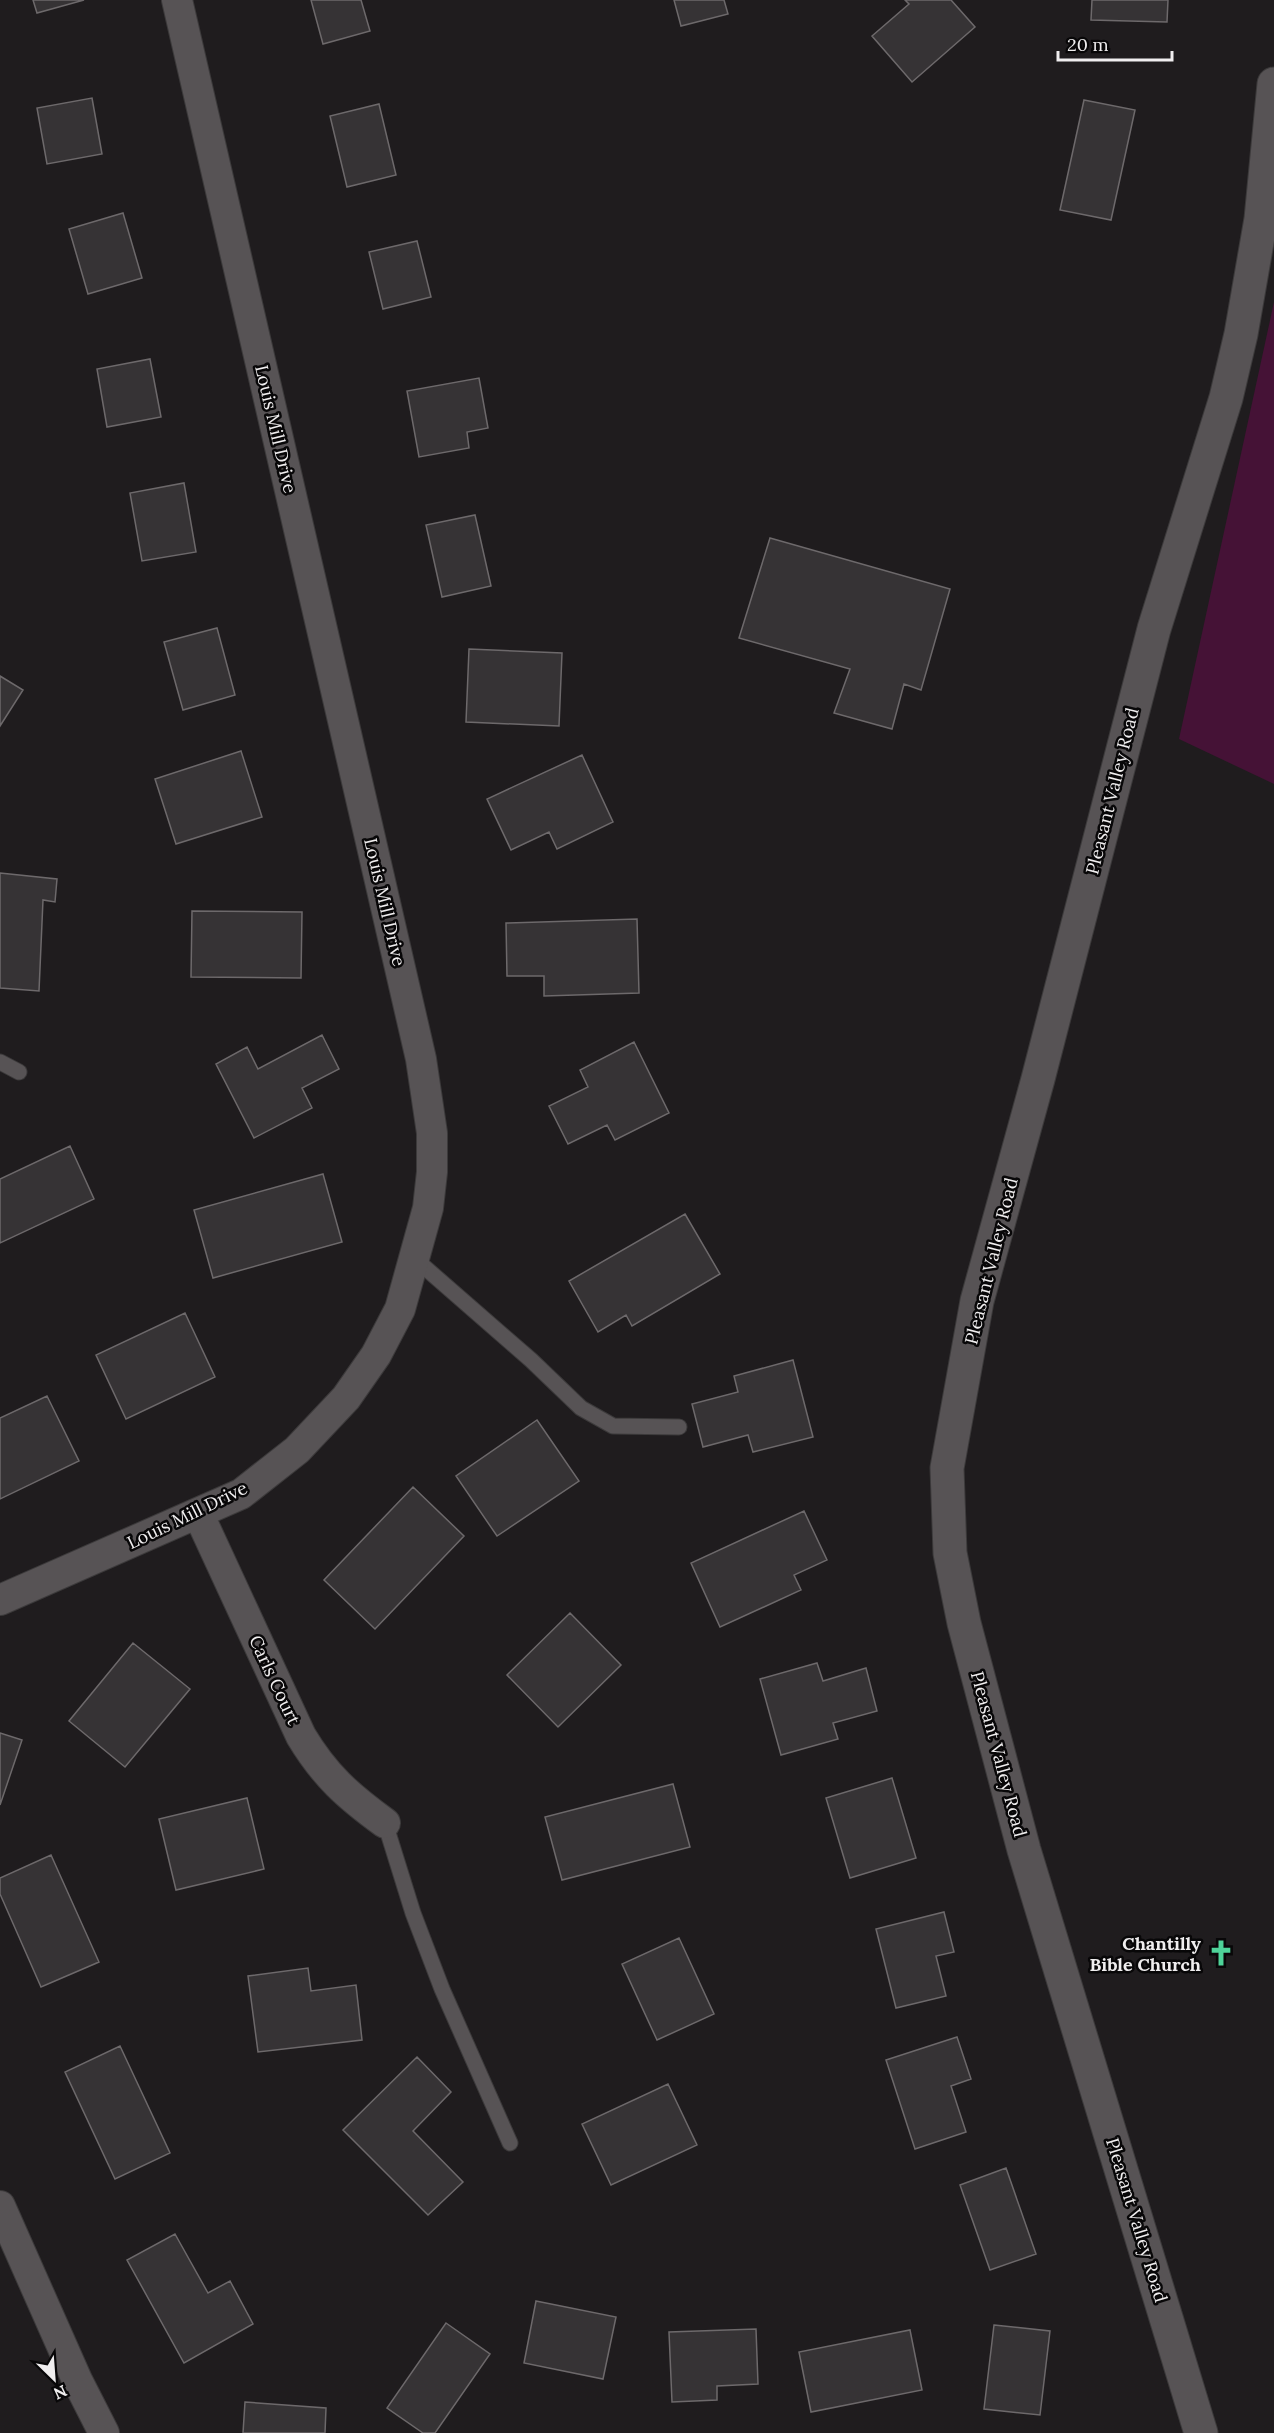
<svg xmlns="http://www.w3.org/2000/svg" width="1274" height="2433" font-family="Lora,serif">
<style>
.green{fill:#451236}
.building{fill:#363335;stroke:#6d696b;stroke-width:1.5}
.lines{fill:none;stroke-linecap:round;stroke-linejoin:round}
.service-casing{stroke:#3c3a3b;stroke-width:17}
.minor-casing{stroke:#3c3a3b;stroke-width:32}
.secondary-casing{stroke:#3c3a3b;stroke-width:35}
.service{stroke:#575355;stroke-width:15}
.minor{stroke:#575355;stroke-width:30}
.secondary{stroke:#575355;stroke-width:33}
.labels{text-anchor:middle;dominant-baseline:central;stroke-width:5;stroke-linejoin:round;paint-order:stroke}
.street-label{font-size:18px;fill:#f0eeef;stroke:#080708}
.poi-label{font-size:18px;font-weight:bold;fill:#f0eeef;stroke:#080708;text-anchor:end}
</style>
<rect width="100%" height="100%" fill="#1f1c1e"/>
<path class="green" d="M1274 302V784L1179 739Z"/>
<path class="building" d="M33 0H84L37 13Z
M311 0H361L370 31 323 44Z
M674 0H724L728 14 681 26Z
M905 0H951L975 27 912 82 872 36 909 4Z
M1092 0H1168L1167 22 1091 20Z
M92 98 102 154 47 164 37 108Z
M1084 100 1135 110 1111 220 1060 210Z
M379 104 396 175 347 187 330 116Z
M123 213 142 278 88 294 69 229Z
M417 241 431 297 383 309 369 252Z
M150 359 161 417 107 427 97 369Z
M479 378 488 428 467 432 469 448 419 457 407 391Z
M184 483 196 552 142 561 130 493Z
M475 515 491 586 442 597 426 525Z
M770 538 950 589 921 690 904 684 892 729 834 713 850 669 739 638Z
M217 628 235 695 183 710 164 642Z
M469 649 562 653 559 726 466 722Z
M0 676 23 690 0 726Z
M241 751 262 817 176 844 155 779Z
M582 755 613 822 557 849 549 832 511 850 487 799Z
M0 873 57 879 55 902 43 900 39 991 0 988Z
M192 911 302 912 301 978 191 977Z
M637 919 639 993 544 996V976H507L506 923Z
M322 1035 339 1069 302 1088 312 1108 254 1138 216 1064 247 1047 258 1069Z
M634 1042 669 1113 615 1140 607 1125 568 1144 549 1106 588 1087 580 1070Z
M70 1146 94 1199 0 1243V1179Z
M323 1174 342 1242 213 1278 194 1210Z
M685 1214 720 1274 632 1326 626 1315 598 1332 569 1281Z
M185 1313 215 1377 126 1419 96 1355Z
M793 1360 813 1437 753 1452 748 1435 703 1447 692 1404 738 1392 734 1376Z
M47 1396 79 1461 0 1499V1418Z
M537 1420 579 1481 497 1536 456 1476Z
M413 1487 464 1536 375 1629 324 1580Z
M804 1511 827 1560 794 1575 801 1590 720 1627 691 1563Z
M570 1613 621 1665 558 1727 507 1675Z
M133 1643 190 1689 125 1767 69 1721Z
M817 1663 823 1681 866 1668 877 1711 833 1723 838 1739 781 1755 760 1679Z
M0 1733 22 1740 0 1805Z
M892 1778 916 1858 850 1878 826 1798Z
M673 1784 690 1847 562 1880 545 1817Z
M247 1798 264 1869 176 1890 159 1819Z
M51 1855 99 1962 41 1987 0 1894V1878Z
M944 1912 954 1952 936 1956 946 1996 896 2008 876 1929Z
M679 1938 714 2014 657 2040 622 1964Z
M308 1968 311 1991 356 1985 362 2040 258 2052 248 1976Z
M957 2037 971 2079 951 2086 966 2132 915 2149 886 2060Z
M120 2046 170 2153 115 2179 65 2072Z
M417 2057 451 2092 413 2131 463 2182 428 2215 343 2130Z
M668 2084 697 2145 611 2185 582 2124Z
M1006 2168 1036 2254 990 2270 960 2185Z
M175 2234 208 2293 230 2281 253 2324 184 2363 127 2260Z
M536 2301 616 2317 603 2379 524 2363Z
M446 2323 490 2354 435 2433H423L387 2408Z
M994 2325 1050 2331 1040 2415 984 2409Z
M756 2329 758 2384 717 2386V2400L672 2402 669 2332Z
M910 2330 922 2390 811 2412 799 2352Z
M245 2402 326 2408 325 2433H243Z"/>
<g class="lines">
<g class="service-casing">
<path id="service" d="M0 1062 19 1072
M414 1258 531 1360 581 1408 613 1426 679 1427
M385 1823 413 1913 442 1989 510 2143"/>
</g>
<g class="minor-casing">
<path id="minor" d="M198 1513 301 1736C325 1776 348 1796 385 1823
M0 1600 241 1494 297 1450 346 1398 376 1355 400 1309 428 1208 432 1172V1133L421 1059 177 0
M0 2206 77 2380 104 2433"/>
</g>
<g class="secondary-casing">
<path id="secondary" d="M1201 2433 1024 1850 964 1623 950 1553 947 1468 977 1301 1038 1079 1154 629 1226 398 1241 334 1261 219 1274 84"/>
</g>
<use href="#service" class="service"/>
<use href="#minor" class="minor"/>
<use href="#secondary" class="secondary"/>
</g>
<defs>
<g id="church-bare" transform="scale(2.07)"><path d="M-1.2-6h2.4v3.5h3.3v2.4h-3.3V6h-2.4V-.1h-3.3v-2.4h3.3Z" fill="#4ed399" stroke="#080708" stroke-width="2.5" paint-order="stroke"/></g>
</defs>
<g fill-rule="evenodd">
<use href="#church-bare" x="1221" y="1953"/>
</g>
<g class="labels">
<g class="street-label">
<text transform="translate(276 429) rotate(77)">Louis Mill Drive</text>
<text transform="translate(1112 791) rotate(-76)">Pleasant Valley Road</text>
<text transform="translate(385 902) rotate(77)">Louis Mill Drive</text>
<text transform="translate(991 1261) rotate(-76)">Pleasant Valley Road</text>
<text transform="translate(187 1515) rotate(-26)">Louis Mill Drive</text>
<text transform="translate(275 1680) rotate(65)">Carls Court</text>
<text transform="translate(999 1754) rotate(75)">Pleasant Valley Road</text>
<text transform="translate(1137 2220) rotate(73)">Pleasant Valley Road</text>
</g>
<g class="poi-label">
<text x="1201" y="1943">Chantilly<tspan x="1201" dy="21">Bible Church</tspan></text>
</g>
</g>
<g transform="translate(54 2379) rotate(155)" stroke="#080708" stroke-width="4.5" paint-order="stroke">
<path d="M0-4.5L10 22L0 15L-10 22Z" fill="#f0eeef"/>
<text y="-9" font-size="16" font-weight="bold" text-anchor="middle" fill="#f0eeef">N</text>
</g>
<path d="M1058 51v9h114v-9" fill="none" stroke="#f0eeef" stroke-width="3"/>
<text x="1067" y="51" font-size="18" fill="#f0eeef" stroke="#080708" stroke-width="4.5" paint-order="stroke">20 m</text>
</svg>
